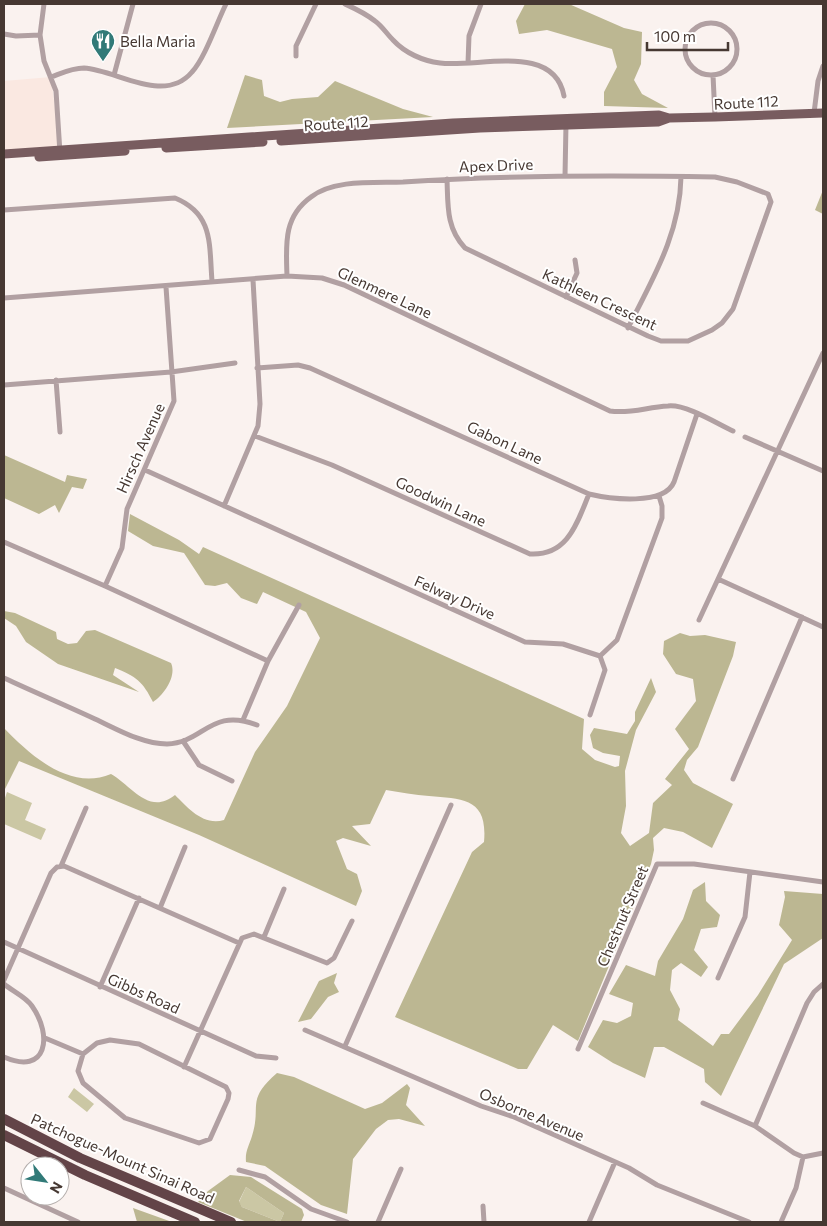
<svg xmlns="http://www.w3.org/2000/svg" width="827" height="1226" font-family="Commissioner,sans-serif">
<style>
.built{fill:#fae8e1}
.green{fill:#cbc7a4}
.forest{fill:#bcb792;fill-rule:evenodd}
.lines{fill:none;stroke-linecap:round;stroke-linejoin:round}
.street{stroke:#b1a0a2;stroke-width:5}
.primary{stroke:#785c5f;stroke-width:9}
.highway{stroke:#634448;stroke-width:10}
.labels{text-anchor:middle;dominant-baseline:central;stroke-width:4;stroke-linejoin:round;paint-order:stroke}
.poi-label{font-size:15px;fill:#463832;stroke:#fff;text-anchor:start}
.street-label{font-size:15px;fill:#463832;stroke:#fff}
</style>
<rect width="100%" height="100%" fill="#faf2ef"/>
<path class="built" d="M51 77 60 149 4 153V81Z"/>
<path class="green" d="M7 792 32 803 25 820 46 829 41 840 4 824V801Z
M74 1088 94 1104 87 1112 68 1097Z
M246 1187 284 1213 280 1222 242 1207 239 1202Z"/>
<path class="forest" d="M525 4H569L624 28 642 32 641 64 634 80 642 94 668 108 604 106V92L617 67 612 49 547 30 519 34 516 21Z
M245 75 262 80 264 96 280 102 292 99 318 97 335 81 403 109 433 117 227 128Z
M823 190V214L815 210Z
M4 455 65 482 67 475 87 479 83 489 72 487 59 513 55 505 39 514 4 498Z
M130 514 179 540 199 554 203 547 584 719 582 749 595 760 615 767 619 766 620 756 603 753 593 748 590 735 594 728 627 734 635 721V712L651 678 656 692 636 730 625 771 626 806 621 833 630 846 649 833 653 803 672 785 665 779 689 749 675 729 696 701 693 679 676 674 663 654 664 641 680 633 690 636 705 635 736 642 733 656 698 747 687 760 684 770 693 783 733 804 712 848 683 832 664 828 653 838 654 850 651 864 578 1041 553 1025 527 1069H518L395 1017 472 852 484 842C488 798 463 799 429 796 415 795 400 792 386 790L370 824 352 826 371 846 343 838 336 841 347 869 357 874 362 891 356 906 199 835 19 761 4 791V728C31 756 70 791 111 774 132 786 149 816 175 795 188 808 203 826 224 820L255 752 287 706 320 638 306 612 263 592 257 604 241 598 227 583 215 586 205 585 184 553 153 546 128 531Z
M4 611 15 613 56 632 57 639 68 644 77 643 86 631 95 630 171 663C177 676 164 695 153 702 143 682 136 676 115 668L113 675 139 692 58 664 26 642 16 626 4 618Z
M705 882 706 901 720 915 717 927 701 929 694 950 708 967 701 977 681 963 672 970 670 990 680 1009 678 1020 713 1046 721 1034H729L758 995 792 940 779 925 785 897 784 891 823 894V938L784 964 721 1096 705 1082 704 1069 664 1047H654L645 1078 613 1063 588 1047 603 1020 617 1023 631 1016 633 1003 609 994 626 965 655 976 658 961 683 919 693 890Z
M337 973 334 983 339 992 328 997 311 1019 298 1022 319 981Z
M277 1073 294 1077 365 1109 382 1103 407 1084 410 1088 406 1105 425 1126 399 1119 388 1120 376 1129 353 1159 347 1214 321 1205 265 1166 246 1162C245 1151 249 1146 252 1136 262 1105 245 1101 277 1073Z
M230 1175 251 1177 302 1209 304 1215 301 1222H247L198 1202 208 1191ZM246 1187 284 1213 280 1222 242 1207 239 1201Z
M133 1208 172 1222H137Z"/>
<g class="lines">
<path class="street" d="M44 4 40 35 44 61 56 91 60 153
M345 4C356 9 365 13 375 21 382 26 387 34 393 40 405 53 423 61 440 63 478 68 554 42 564 96
M685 49a26 26 0 1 1 52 0a26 26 0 1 1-52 0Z
M4 34 16 36 40 35
M296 56V46L316 4
M468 63 469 36 481 4
M114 75 133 4
M713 75 715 117
M51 77C62 73 72 68 84 68 117 70 164 105 192 72 205 58 217 22 226 4
M814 113 818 81 823 66
M565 176 566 124
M4 210 175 198C214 214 209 245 212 281
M287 276C286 245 283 217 311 197 334 179 375 183 403 182 507 175 611 175 715 177L737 182 768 194 771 202 733 309 722 323 712 330 688 341H661L648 336 465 248C446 228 448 205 447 179
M566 297 577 273 575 260
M4 298 287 276 322 278 344 285 610 411C631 414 647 407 668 406 686 404 716 423 733 431
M628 328C653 278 680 234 681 177
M257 368 298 365 310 368 589 494C610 499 664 506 674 482L697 414
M56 380 60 432
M4 385 171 372 235 363
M255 436 332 465 530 554C568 556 577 523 589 494
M745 437 823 471
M145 470 525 642 563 644 600 656 617 640 662 518V506L659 496
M224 506 258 426 260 404 253 280
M4 542 105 586 268 661
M718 579 823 627
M105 586 122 548 127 509 174 401 166 287
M699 620 823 353
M4 678C34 692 65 705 95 719 117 729 142 744 167 744 204 743 210 707 257 725
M590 715 605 670 600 656
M243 720 268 661 299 605
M183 741 199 765 232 781
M733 779 802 617
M61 866 86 808
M160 908 185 847
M264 937 284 889
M4 942 256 1056 276 1058
M718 978 745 917 750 872
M4 980 51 873 57 867 64 866 239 943
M4 984C12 991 26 997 32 1006 53 1036 47 1076 4 1057
M100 987 139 898
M305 1030 481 1106 514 1117 629 1168 657 1185 749 1222
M45 1038 83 1054
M110 1040 139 1044 226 1087 229 1093 228 1099 210 1139 199 1143 125 1118 83 1083 78 1071 83 1054 97 1043Z
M345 1046 451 805
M578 1049 657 864H694L823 882
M184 1067 242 938 254 934 327 963 334 958 352 921
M703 1103 755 1126 794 1153 803 1157 823 1153
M755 1126 807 1003 814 992 823 984
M239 1170 265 1177 311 1209 347 1222
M4 1188 78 1222
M483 1206 484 1222
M378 1222 401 1169
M589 1222 615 1162
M781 1222 796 1188 803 1157"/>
<path class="primary" d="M281 141 480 128 658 122 669 118
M166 148 263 142
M4 154 453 123 659 115 669 118 715 117 823 113
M39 157 125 151"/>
<path class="highway" d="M4 1119 80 1158 231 1222
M4 1135 85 1175 195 1222"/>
</g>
<defs>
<g id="restaurant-pin" transform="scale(1.25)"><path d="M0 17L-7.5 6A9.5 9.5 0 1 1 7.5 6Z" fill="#317a78" stroke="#fff"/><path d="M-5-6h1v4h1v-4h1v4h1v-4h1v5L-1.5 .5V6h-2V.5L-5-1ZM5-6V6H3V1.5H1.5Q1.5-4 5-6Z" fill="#fff"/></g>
</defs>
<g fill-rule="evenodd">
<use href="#restaurant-pin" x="103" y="41"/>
</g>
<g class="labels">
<g class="poi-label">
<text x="120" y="41">Bella Maria</text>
</g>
<g class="street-label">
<text transform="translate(746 102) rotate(-3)">Route 112</text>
<text transform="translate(336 123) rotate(-4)">Route 112</text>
<text transform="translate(496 165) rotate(-2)">Apex Drive</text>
<text transform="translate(385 292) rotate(25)">Glenmere Lane</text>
<text transform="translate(600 299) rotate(25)">Kathleen Crescent</text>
<text transform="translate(505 442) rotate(25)">Gabon Lane</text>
<text transform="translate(140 448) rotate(-66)">Hirsch Avenue</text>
<text transform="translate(441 501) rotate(25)">Goodwin Lane</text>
<text transform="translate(455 597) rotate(24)">Felway Drive</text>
<text transform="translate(622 916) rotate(-67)">Chestnut Street</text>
<text transform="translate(144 993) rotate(24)">Gibbs Road</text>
<text transform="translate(532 1114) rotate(23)">Osborne Avenue</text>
<text transform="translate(123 1158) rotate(24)">Patchogue-Mount Sinai Road</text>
</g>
</g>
<rect width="827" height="1226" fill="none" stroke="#463832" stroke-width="10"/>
<g transform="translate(45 1181) rotate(120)"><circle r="24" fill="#ffffff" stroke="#b5afad"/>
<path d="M0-4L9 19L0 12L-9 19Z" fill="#317a78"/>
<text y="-8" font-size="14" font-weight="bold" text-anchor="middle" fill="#463832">N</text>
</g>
<path d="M647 42v8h81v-8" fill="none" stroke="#463832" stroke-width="2.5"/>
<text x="654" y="42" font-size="15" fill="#463832" stroke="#ffffff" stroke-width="4" paint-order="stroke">100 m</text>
</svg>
